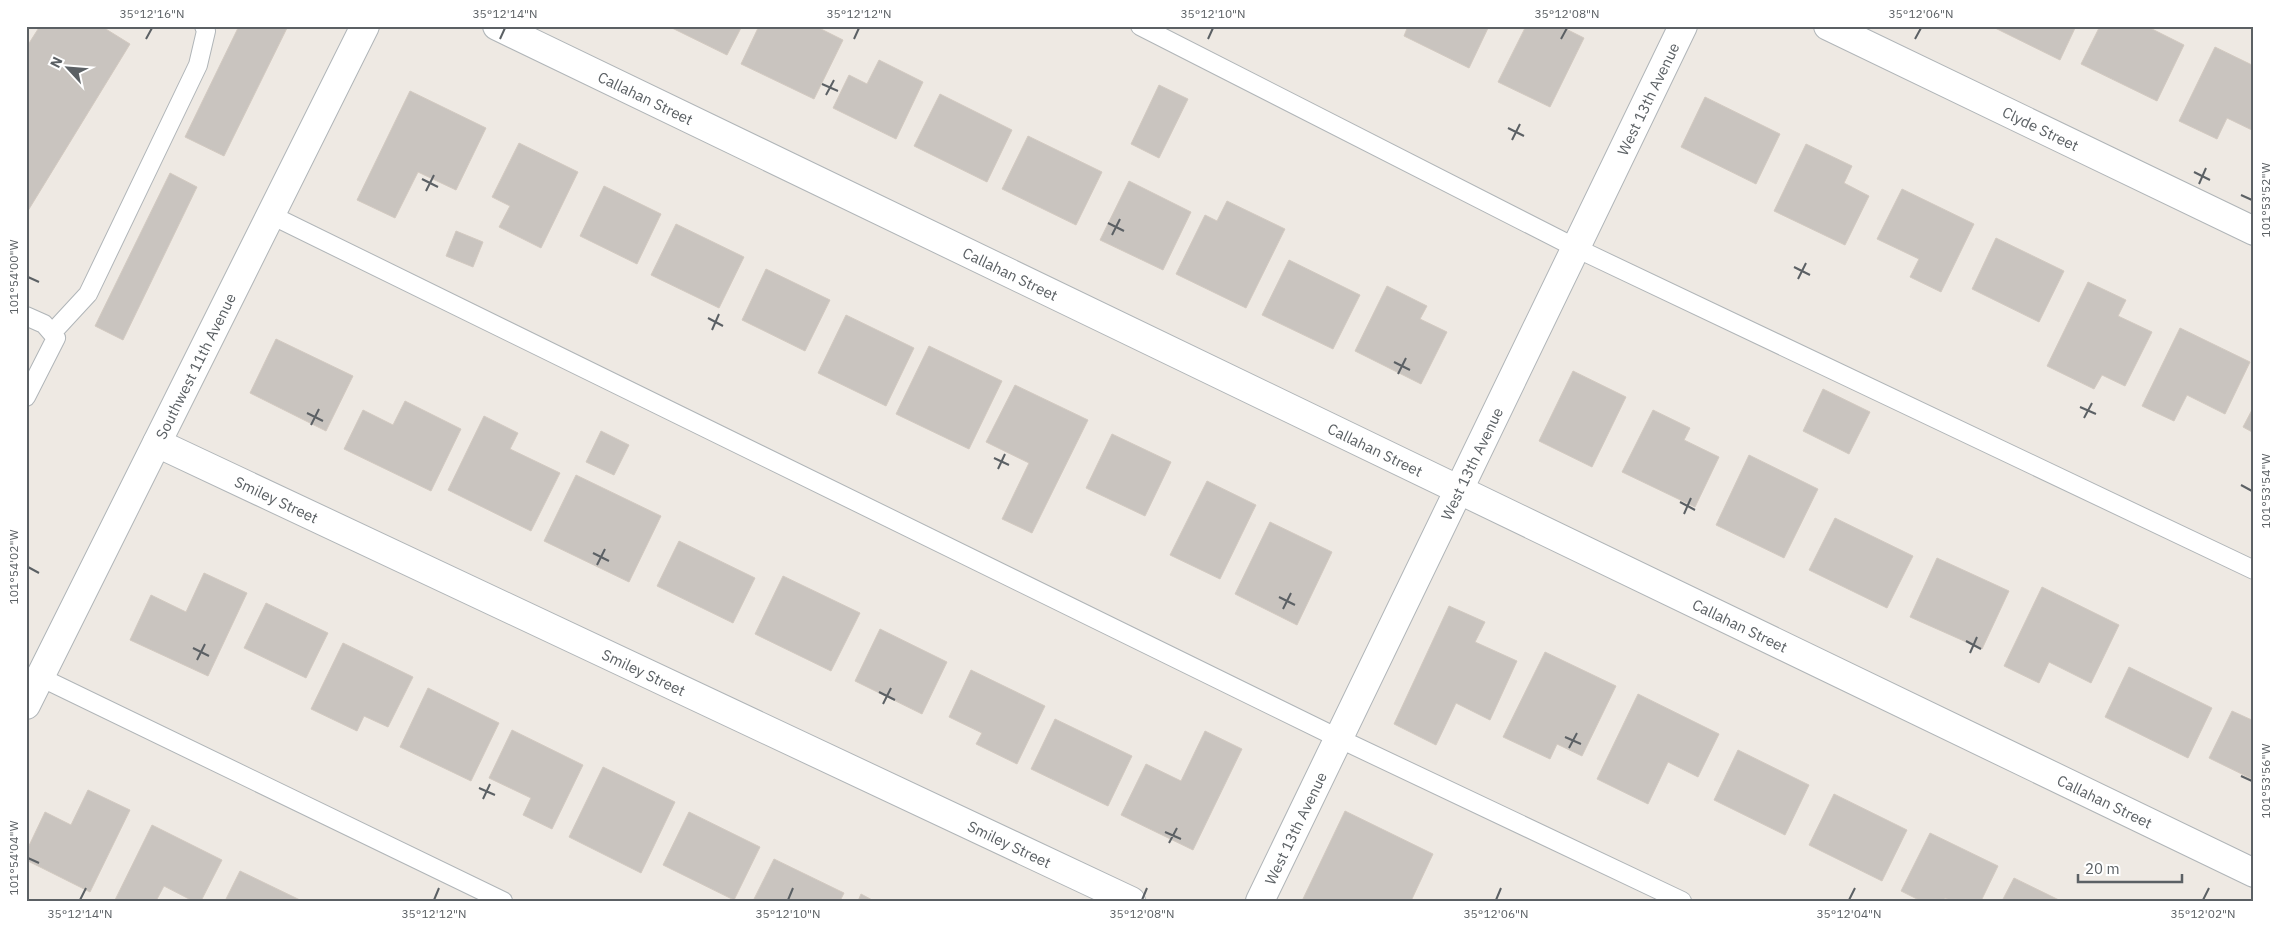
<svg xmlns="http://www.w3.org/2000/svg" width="2280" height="927" font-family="'IBM Plex Sans',sans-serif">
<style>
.building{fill:#c9c4bf;stroke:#d3cac1}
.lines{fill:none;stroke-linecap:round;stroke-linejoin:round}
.service-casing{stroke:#b0b5b8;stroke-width:20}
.minor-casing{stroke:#b0b5b8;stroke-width:30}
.tertiary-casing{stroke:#b0b5b8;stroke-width:30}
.service{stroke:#fff;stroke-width:18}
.minor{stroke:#fff;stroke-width:28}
.tertiary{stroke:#fff;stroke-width:28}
.ticks{fill:none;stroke:#5b6064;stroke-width:2}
.labels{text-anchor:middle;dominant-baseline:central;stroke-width:4.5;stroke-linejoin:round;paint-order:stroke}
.street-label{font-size:15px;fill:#5b6064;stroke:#fff}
.neatline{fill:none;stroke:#5b6064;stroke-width:2}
.ticks-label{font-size:12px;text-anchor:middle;fill:#5b6064}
</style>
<rect width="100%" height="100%" fill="#eee9e3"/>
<path class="building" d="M40 26H101L130 44 26 214V48Z
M239 26 287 28 224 156 185 137Z
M668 26H742L727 55Z
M759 26H815L843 40 814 99 741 64Z
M1408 26H1489L1469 68 1404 36Z
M1526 26H1560L1584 38 1550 107 1498 82Z
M1991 26H2076L2060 60Z
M2100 26H2146L2184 45 2157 101 2081 64Z
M2215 47 2254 66V131L2227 118 2217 139 2179 121Z
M879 60 923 82 896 139 833 108 849 75 867 84Z
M1159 85 1188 99 1159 158 1131 144Z
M410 91 486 128 456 190 418 172 395 218 357 200Z
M940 94 1012 130 987 182 914 146Z
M1705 97 1780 134 1756 184 1681 147Z
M1028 136 1102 172 1076 225 1002 189Z
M519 143 578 172 541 248 499 227 510 206 492 197Z
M1806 144 1852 166 1844 183 1869 196 1845 245 1774 211Z
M170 173 197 187 123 340 95 326Z
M1129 181 1191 212 1163 270 1100 240Z
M604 186 661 214 637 264 580 236Z
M1902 189 1974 224 1941 292 1910 277 1919 259 1877 239Z
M1227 201 1285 229 1246 308 1176 274 1205 215 1217 221Z
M676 224 744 257 719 308 651 275Z
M456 231 483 242 473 267 446 256Z
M1996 238 2064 271 2039 322 1972 289Z
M1289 260 1360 295 1333 349 1262 315Z
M766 269 830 300 805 351 742 320Z
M2088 282 2126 300 2118 316 2152 332 2125 386 2102 375 2094 389 2047 366Z
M1387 286 1427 306 1420 319 1447 332 1421 384 1355 351Z
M846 315 914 348 886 406 818 373Z
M2180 328 2250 362 2225 414 2187 395 2174 421 2142 406Z
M276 339 353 376 326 431 250 393Z
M929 346 1002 381 969 449 896 414Z
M1573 371 1626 397 1592 467 1539 441Z
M1015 385 1088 420 1032 533 1002 519 1029 463 986 442Z
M1823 389 1870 412 1849 454 1803 431Z
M405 401 461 429 431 491 344 449 363 410 393 425Z
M2254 406V433L2243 427Z
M1653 410 1690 428 1684 440 1719 457 1695 507 1622 472Z
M484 416 518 433 510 449 560 473 531 531 448 490Z
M601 431 629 445 614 475 586 462Z
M1112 434 1171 462 1145 516 1086 488Z
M1749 455 1818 489 1784 558 1716 525Z
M576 475 661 516 629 582 544 541Z
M1207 481 1256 505 1220 579 1170 555Z
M1835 518 1913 556 1887 608 1809 570Z
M1270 522 1332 552 1297 625 1235 594Z
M679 541 755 578 733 623 657 586Z
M1937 558 2009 591 1982 649 1910 617Z
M204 573 247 593 208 676 130 640 151 595 186 612Z
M783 576 860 613 831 671 755 634Z
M2042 587 2119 625 2091 683 2049 662 2039 683 2004 666Z
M266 603 328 633 306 678 244 648Z
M1449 606 1485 622 1475 642 1517 661 1490 720 1456 703 1436 745 1394 724Z
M880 629 947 662 922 714 855 681Z
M343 643 413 677 388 727 364 716 357 731 311 709Z
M1545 652 1616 686 1582 756 1557 744 1550 759 1503 737Z
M2129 667 2212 708 2188 758 2105 717Z
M971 670 1045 706 1017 764 976 744 982 733 949 717Z
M428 688 499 723 471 781 400 747Z
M1638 694 1719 734 1698 777 1668 762 1648 804 1597 779Z
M2232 711 2254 721V780L2209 758Z
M1055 719 1132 756 1108 806 1031 769Z
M512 730 583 765 552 829 523 815 531 798 489 778Z
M1205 731 1242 749 1193 850 1121 815 1146 764 1181 781Z
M1738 750 1809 785 1785 835 1714 800Z
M603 767 675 802 641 873 569 837Z
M88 790 130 810 90 892 26 860V852L45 812 71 825Z
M1834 794 1907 830 1882 881 1809 845Z
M1345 811 1433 854 1411 901H1302Z
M689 812 760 847 734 900 663 865Z
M152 825 222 860 201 901H193L164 886 156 901 115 900Z
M1930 833 1998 866 1981 901H1952L1945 898 1944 901H1921L1901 891Z
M774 859 844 893 840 901H753Z
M240 871 300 900 299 901H225Z
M2014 878 2061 901H2002Z
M861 894 874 901H858Z"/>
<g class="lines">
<g class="service-casing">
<path id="service" d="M1140 26 1576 248 2254 570
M271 215 1338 738 1682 901
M26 316 44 324 56 338 26 397
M52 333 88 294 198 65 206 31 204 26
M40 677 503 901"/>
</g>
<g class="minor-casing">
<g id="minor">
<path id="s1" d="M497 26 2254 873"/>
<path id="s2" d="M1828 26 2254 231"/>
<path id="s3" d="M157 443 1131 901"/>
<path id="s4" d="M1260 901 1683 26"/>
</g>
</g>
<g class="tertiary-casing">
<g id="tertiary">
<path id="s5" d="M26 705 365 26"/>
</g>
</g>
<use href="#service" class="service"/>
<use href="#minor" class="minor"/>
<use href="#tertiary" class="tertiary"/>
</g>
<path class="ticks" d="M146 39 152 28M500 39 505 28M854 39 859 28M1208 39 1213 28M1561 39 1567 28M1915 39 1921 28M822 84 838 91M826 95 834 80M1508 128 1524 136M1512 140 1520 124M2194 172 2210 180M422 179 438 187M2199 184 2206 168M426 191 434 175M2241 195 2252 200M1108 223 1124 231M1112 235 1120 219M1794 267 1810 275M28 277 39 282M1798 279 1806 263M708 318 723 326M712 330 719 314M1394 362 1410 370M1398 374 1406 358M2080 407 2096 414M307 413 323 421M2084 418 2092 403M311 425 319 409M994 458 1009 465M998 469 1005 454M2241 485 2252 491M1680 502 1695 510M1684 514 1691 498M593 553 609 561M597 565 605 549M28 567 39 573M1279 597 1295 605M1283 609 1291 593M1966 641 1981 649M193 648 209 656M1970 653 1977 637M197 660 205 644M879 692 895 700M883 704 891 688M1565 737 1581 744M1569 748 1577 733M2241 776 2252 781M479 788 495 795M483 799 490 784M1165 832 1181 839M1169 843 1177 828M28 858 39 863M80 900 86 888M434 900 439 888M788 900 793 888M1142 900 1147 888M1496 900 1501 888M1849 900 1855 888M2203 900 2209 888"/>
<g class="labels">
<g class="street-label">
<text stroke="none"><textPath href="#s1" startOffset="165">Callahan Street</textPath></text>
<text stroke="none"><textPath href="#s4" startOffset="891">West 13th Avenue</textPath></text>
<text stroke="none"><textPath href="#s2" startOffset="236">Clyde Street</textPath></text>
<text stroke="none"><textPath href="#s1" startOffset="570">Callahan Street</textPath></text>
<text stroke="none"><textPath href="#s5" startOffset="379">Southwest 11th Avenue</textPath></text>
<text stroke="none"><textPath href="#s1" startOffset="975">Callahan Street</textPath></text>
<text stroke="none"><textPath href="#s4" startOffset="486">West 13th Avenue</textPath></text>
<text stroke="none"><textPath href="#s3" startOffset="132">Smiley Street</textPath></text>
<text stroke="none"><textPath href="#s1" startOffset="1380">Callahan Street</textPath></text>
<text stroke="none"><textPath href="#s3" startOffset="538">Smiley Street</textPath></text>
<text stroke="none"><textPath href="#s1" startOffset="1785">Callahan Street</textPath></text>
<text stroke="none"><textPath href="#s4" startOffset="81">West 13th Avenue</textPath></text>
<text stroke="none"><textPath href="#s3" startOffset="942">Smiley Street</textPath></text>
</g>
</g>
<rect width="2280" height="927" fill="none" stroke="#ffffff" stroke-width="55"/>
<g transform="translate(68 68) rotate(296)" stroke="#ffffff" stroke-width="4" paint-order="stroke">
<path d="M0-4L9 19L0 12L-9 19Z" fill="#5b6064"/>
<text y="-8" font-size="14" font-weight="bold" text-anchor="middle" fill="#5b6064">N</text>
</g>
<path d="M2078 874v8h104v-8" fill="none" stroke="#5b6064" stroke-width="2.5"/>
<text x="2085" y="874" font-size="15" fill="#5b6064" stroke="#ffffff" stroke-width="4" paint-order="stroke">20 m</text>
<rect x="28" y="28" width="2224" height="872" class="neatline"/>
<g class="ticks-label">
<text x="152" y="18">35°12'16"N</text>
<text x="505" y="18">35°12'14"N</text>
<text x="859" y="18">35°12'12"N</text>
<text x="1213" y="18">35°12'10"N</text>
<text x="1567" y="18">35°12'08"N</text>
<text x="1921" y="18">35°12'06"N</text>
<text transform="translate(2266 200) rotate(-90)" y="4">101°53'52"W</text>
<text transform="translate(14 277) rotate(-90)" y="4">101°54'00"W</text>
<text transform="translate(2266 491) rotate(-90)" y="4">101°53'54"W</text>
<text transform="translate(14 567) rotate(-90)" y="4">101°54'02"W</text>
<text transform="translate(2266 781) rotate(-90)" y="4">101°53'56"W</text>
<text transform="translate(14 858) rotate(-90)" y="4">101°54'04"W</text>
<text x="80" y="918">35°12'14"N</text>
<text x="434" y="918">35°12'12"N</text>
<text x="788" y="918">35°12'10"N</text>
<text x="1142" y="918">35°12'08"N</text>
<text x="1496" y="918">35°12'06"N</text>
<text x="1849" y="918">35°12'04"N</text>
<text x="2203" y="918">35°12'02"N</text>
</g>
</svg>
